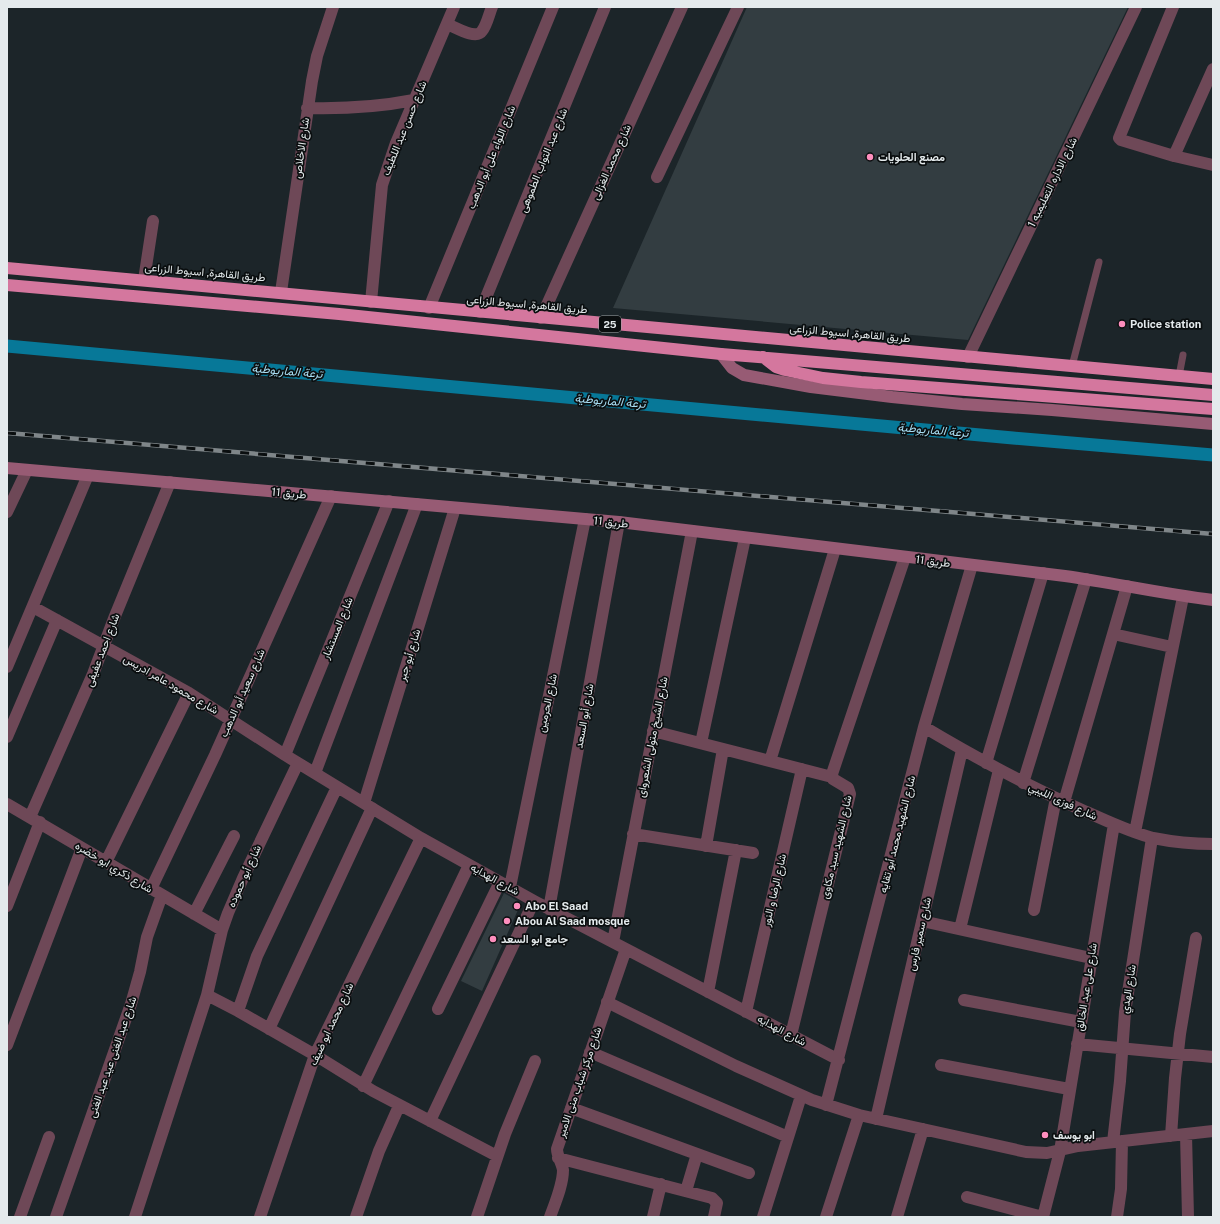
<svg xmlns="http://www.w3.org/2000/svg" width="1220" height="1224" font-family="'Public Sans',Vazirmatn,sans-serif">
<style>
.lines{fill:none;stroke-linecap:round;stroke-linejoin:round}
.canal{stroke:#077898;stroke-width:13}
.building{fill:#333d41}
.lane{stroke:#6e4857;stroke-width:7}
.street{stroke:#6e4857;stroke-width:12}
.secondary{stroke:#975b74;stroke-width:12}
.highway{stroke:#d4779e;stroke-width:12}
.rail-casing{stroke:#7f8689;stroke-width:4.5}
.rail{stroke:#0a0e0f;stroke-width:3;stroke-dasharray:9;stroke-linecap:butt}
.poi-dot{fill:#fe8ebd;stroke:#0a0e0f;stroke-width:1.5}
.labels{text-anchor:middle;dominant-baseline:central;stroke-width:3.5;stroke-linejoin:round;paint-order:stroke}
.shield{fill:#0a0e0f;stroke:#a3a8aa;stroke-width:1}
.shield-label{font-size:10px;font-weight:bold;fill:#e4eaec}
.street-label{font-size:11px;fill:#e4eaec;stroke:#0a0e0f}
.poi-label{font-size:11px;font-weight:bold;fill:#e4eaec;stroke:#0a0e0f;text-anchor:start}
.water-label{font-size:12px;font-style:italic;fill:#a7dcf1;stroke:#0a0e0f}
</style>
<rect width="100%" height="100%" fill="#1c2529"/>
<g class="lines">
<path class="canal" d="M7 346 1013 438 1213 455"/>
</g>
<path class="building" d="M747 7H1128L968 340 613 308Z
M504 893 521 903 482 991 461 981Z"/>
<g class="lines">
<path class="lane" d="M1072 366 1099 262
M1179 376 1183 355"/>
<path class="street" d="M1173 7 1119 138 1121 140 1174 156 1213 165
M447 24C455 27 476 40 482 31 487 25 489 14 492 7
M307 108C344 109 378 107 414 100
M1174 156 1213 69
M657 177 738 7
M144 280 153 221
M281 292 312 81 317 56 333 7
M371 302 382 185 396 143 454 7
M429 308 553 7
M480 312 605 7
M541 318 682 7
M968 357 1136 7
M7 512 27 470
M33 607 189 693 285 755 421 838 534 901 839 1060
M1113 634 1172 647
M7 667 88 475
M924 727C976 758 1028 786 1082 810 1105 820 1129 832 1153 838 1173 842 1193 844 1213 844
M653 731 832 777
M7 737 57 620
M701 743 745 538
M285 755 389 501
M770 761 835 549
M986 763 1043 573
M315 773 417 504
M1023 783 1086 579
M1064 802 1127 586
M364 803 455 508
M7 804 222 930
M30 817 93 674 115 616 170 482
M1135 832 1183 597
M633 834 753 853
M706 846 723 749
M106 862 189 693
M510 887 585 519
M151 889 215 755 331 496
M7 906 40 822
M549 909 619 522
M1034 910 1056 798
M194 914 234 836
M922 921 1091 958
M960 929 999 770
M613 942 692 531
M708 992 736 850
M207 995 238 1011 315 1055 373 1091 497 1156
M964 1000 1081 1022
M607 1002 736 1066 812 1100 859 1115 1026 1152 1047 1153 1078 1146 1213 1131
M438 1009 500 882
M238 1011 257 956 337 787
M746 1012 802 769
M269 1029 372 808
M791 1035 850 794 848 788 833 779 832 774 905 557
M1077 1044 1213 1057
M7 1045 82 848
M590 1052 788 1137
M941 1065 1069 1089
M363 1086 469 865
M826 1105 924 727 972 565
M571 1108 749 1173
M876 1119 962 750
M430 1121 534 901
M1186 1134 1188 1217
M1171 1136 1175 1078 1180 1034 1196 938
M1113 1142 1120 1081 1125 1012 1152 838
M558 1158 712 1198 717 1203 714 1217
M686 1191 697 1154
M967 1197 1043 1217
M20 1217 49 1137
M56 1217 131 1004 140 972 147 937 162 895
M135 1217 207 995 222 930 228 913 243 878 298 763
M260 1217 315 1055 421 838
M356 1217 379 1151 399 1106
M477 1217 505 1134 535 1061
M550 1217C555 1203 563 1185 563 1170 562 1163 557 1156 557 1149L626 949
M653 1217 661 1184
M763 1217 801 1096
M826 1217 859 1115
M897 1217 923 1129
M1043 1217 1060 1151 1114 824
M1117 1217 1121 1189 1122 1141"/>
<path class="secondary" d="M721 354 732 368 744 375 811 387 892 397 962 404 1052 410 1213 424
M7 468 619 522 1065 576C1114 583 1163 594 1213 600"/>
<path class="highway" d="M7 268 1213 379
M7 285 339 314 721 354 1213 395
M763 357 776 367 785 370 823 378 861 382 1213 409"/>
<g class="rail-casing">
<path id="rail" d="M7 433 1213 534"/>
</g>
<use href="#rail" class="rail"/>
</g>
<g class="poi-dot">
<circle cx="870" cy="157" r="4"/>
<circle cx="1122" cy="324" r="4"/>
<circle cx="517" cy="906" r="4"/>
<circle cx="507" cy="921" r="4"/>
<circle cx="493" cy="939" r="4"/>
<circle cx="1045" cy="1135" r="4"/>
</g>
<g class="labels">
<rect class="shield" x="599" y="316" width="22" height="16" rx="3"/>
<g class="shield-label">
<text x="610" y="324">25</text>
</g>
<g class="street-label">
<text transform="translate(404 128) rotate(-68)">شارع حسن عبد اللطيف</text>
<text transform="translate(301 148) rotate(-82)">شارع الاخلاص</text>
<text transform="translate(491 157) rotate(-68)">شارع اللواء على أبو الدهب</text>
<text transform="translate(543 160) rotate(-68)">شارع عبد التواب الطموهى</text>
<text transform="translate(611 162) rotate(-66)">شارع محمد الغزالى</text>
<text transform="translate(1052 182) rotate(-64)">شارع الاداره التعليميه 1</text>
<text transform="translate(205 272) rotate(5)">طريق القاهرة, اسيوط الزراعى</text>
<text transform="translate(527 304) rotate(5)">طريق القاهرة, اسيوط الزراعى</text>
<text transform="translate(850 333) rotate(5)">طريق القاهرة, اسيوط الزراعى</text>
<text transform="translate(289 493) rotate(5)">طريق 11</text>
<text transform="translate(611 522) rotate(6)">طريق 11</text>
<text transform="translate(933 561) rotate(7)">طريق 11</text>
<text transform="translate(337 628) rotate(-68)">شارع المستشار</text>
<text transform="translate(102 650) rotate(-69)">شارع احمد عفيفى</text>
<text transform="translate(409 655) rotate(-73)">شارع أبو جبر</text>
<text transform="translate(171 684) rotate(30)">شارع محمود عامر ادريس</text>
<text transform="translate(242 693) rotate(-66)">شارع سعيد أبو الدهب</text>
<text transform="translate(547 703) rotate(-78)">شارع الحرمين</text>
<text transform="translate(584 716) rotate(-80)">شارع أبو السعد</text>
<text transform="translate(652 737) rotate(-79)">شارع الشيخ متولى الشعرواى</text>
<text transform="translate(1063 801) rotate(25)">شارع فوزى الليبي</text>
<text transform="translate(897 834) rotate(-76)">شارع الشهيد محمد أبو تقايه</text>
<text transform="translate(836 847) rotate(-77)">شارع الشهيد سيد مكاوى</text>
<text transform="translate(114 867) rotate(31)">شارع ذكري ابو خضره</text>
<text transform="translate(244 876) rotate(-66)">شارع أبو حموده</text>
<text transform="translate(495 879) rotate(29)">شارع الهدايه</text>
<text transform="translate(774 890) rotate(-77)">شارع الرضا و النور</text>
<text transform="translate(919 934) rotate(-77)">شارع سمير فارس</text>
<text transform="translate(1086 987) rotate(-81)">شارع على عبد الخالق</text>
<text transform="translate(1128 989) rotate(-81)">شارع الهدي</text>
<text transform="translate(331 1024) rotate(-65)">شارع محمد ابو ضيف</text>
<text transform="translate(782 1030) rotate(28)">شارع الهدايه</text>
<text transform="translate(112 1057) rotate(-71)">شارع عبد الغنى عيد عبد الغنى</text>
<text transform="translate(579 1082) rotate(-71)">شارع مركز شباب منى الامير</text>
</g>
<g class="poi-label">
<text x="878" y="157">مصنع الحلويات</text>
<text x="1130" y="324">Police station</text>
<text x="525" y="906">Abo El Saad</text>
<text x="515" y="921">Abou Al Saad mosque</text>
<text x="501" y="939">جامع ابو السعد</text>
<text x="1053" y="1135">ابو يوسف</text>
</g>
<g class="water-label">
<text transform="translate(287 371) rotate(5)">ترعة الماريوطية</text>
<text transform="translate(610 401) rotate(5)">ترعة الماريوطية</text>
<text transform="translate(933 430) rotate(5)">ترعة الماريوطية</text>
</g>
</g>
<rect width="1220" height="1224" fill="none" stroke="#e4eaec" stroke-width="16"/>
</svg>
